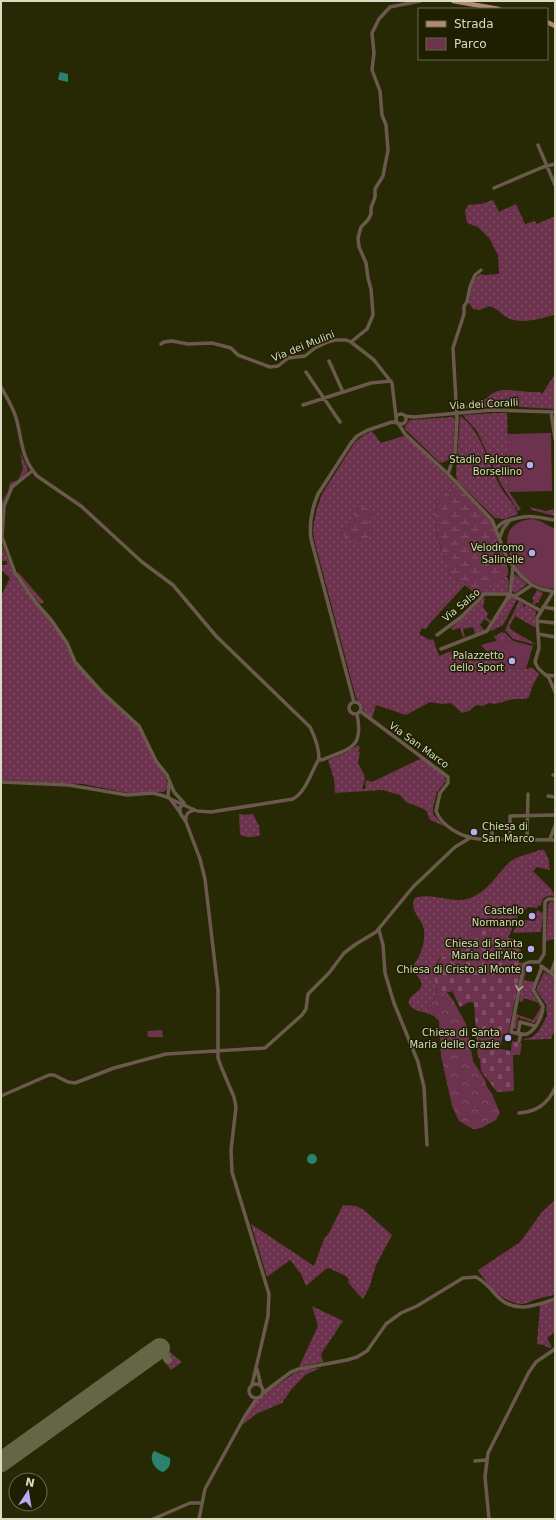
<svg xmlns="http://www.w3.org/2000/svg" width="556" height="1520" font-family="'DejaVu Sans',sans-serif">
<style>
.green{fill:url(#green-dots)}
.forest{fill:url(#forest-crowns)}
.wetland{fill:url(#wetland-marsh)}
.cemetery{fill:url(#cemetery-stones)}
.pitch{fill:#6d324d}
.water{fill:#2c836d}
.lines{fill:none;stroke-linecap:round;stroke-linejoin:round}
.taxiway{stroke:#646646;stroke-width:8}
.runway{stroke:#646646;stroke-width:20}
.minor{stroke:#6c594d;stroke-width:3.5}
.major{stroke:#b28a72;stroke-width:4.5}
.oneway{stroke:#ada893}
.poi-dot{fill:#baaaf7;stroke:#1d1f00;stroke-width:1.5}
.labels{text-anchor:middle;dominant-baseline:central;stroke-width:3;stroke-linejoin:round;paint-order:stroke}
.street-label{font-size:10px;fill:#d9dcc2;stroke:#1d1f00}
.poi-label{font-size:10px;fill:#d9dcc2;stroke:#1d1f00;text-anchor:end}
</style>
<defs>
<pattern id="green-dots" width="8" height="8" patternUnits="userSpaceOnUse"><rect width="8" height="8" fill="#6d324d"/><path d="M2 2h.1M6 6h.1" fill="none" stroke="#814f65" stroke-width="1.8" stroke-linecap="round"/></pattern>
<pattern id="forest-crowns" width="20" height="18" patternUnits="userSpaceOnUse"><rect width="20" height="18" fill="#6d324d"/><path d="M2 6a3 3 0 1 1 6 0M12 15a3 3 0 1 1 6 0" fill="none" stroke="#814f65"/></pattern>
<pattern id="wetland-marsh" width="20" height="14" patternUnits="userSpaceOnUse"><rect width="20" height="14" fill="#6d324d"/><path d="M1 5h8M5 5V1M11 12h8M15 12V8" fill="none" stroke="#814f65"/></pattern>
<pattern id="cemetery-stones" width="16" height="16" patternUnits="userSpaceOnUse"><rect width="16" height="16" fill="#6d324d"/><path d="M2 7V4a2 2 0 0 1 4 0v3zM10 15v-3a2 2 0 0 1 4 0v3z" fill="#814f65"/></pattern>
</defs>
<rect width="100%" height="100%" fill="#272904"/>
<path class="green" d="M493 200 499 212 516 204 525 224 535 221 537 224 555 216V315C541 318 522 325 508 318 501 314 497 308 489 306L480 310 473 309 469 303C471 293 471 281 480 274L484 275 499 274 498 255 489 238 478 227 467 223 465 211 468 205 481 204Z
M555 374V409L502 406 460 409 458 407 472 404 482 399H486C497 387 506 390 520 391 526 392 533 392 540 392L542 394Z
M497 413H507L509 492 521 509 518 511 501 484 477 431 463 415Z
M460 416C481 429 488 465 500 486 505 495 514 504 518 514L505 519 495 518 457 481 456 474Z
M453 417 455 419 453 454 450 459 442 463 439 462 405 429V426L410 420Z
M372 431 381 443 404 436 418 447 462 491 438 502C428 524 444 554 451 576L467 584 475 591 479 593 497 580 506 576 509 581 508 592 483 593 480 598 465 585 430 623 426 629 422 628 419 634 430 640 433 639 439 656 451 651 452 655 456 654H489L501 668 528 669 531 667 539 674 532 687 529 697 526 699H513L495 704 490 703 482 706 476 705 469 711 462 713 451 703 442 704 430 702 406 715 376 705 372 718 364 712 362 704 356 698 315 543 313 532 314 522 317 508 322 494 355 442 364 435Z
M20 452 28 470C24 477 18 480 12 486 4 494 2 508 1 519V503L8 491 10 483 18 480 23 469Z
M529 507 546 511 555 509V516L532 510Z
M1 543 16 578 50 620 66 644 74 663 138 727 166 777 167 788 164 792 128 793 83 784 1 780V596L10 578 1 570V565H7V561H1Z
M18 572 44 602 40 604 17 574Z
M515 574 527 584 515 593 512 591C512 586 512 579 515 574Z
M537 590 543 593 538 603 536 602 535 605 532 603 534 600 532 599Z
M510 596 517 599 503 625 491 631 490 630Z
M484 598 485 599 483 607 488 614 486 617 491 621 490 623 484 619 480 625 485 631 475 634 473 627 463 629 465 637H463L460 628 452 630 451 628Z
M519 601 524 604 523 606 525 607 526 605 536 611 535 618 536 628 515 616 510 625V629L537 645 513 639 505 630Z
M501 632 505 633 513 641 537 647 505 641H497L493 635 496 636Z
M358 745 360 748 358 751 360 752 358 762C361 773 369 774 362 787L363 789H365L366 787 365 784 367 780 372 782 422 758 444 776 446 781 437 792 433 808V814L444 826 430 820 426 810 406 802 400 795 382 790 335 793 334 779 328 760 345 753Z
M239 814H242L243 815 253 814 259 826 260 835C254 838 245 838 240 834Z
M539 850H544L549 860 550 870 537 867 533 871 551 889 555 896C547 894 541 898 541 906L538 905 537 908 528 907 518 916 508 938 499 936 474 927 455 957H440L433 971 437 993 427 1013C420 1012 401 1007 412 996 416 992 420 991 422 984 420 978 413 971 413 968 413 964 419 958 420 954 423 948 425 937 424 930 423 920 408 910 415 898 430 892 451 903 467 899 488 893 496 874 511 861 515 857 533 853 539 850Z
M552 901 555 903V939L546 941 548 904Z
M537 910 543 913 541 932 513 933 518 921H521L522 920 535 921Z
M524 970H526L524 980 535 982 531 991C537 1004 549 1007 534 1023L518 1017 516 1029 513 1028 516 1014 533 1020 541 1007 539 1006V1003L524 998 522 1002 519 1001Z
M544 972 555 978V1036L553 1033 551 1039 522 1040 532 1037 538 1032 547 1016 546 1004 536 990Z
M555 1200V1294C550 1297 546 1296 541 1298 534 1299 526 1305 520 1304 502 1302 486 1284 478 1270L520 1242 542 1212Z
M343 1205 356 1206 364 1210 392 1235 376 1265 369 1288 363 1299 359 1295 348 1282 349 1280 346 1276 329 1268 326 1269 306 1286 301 1274 290 1260 267 1277 251 1224 314 1266 324 1239 329 1233Z
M555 1301V1332L547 1338 552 1347 549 1348 544 1345 537 1344 540 1305Z
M312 1306 343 1321 321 1354 323 1362 299 1367 318 1326Z
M160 1338 171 1353 182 1362 171 1370 161 1357 1 1472V1453Z
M320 1368 305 1375 291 1390 282 1403 256 1414 242 1425 254 1403 271 1389 295 1373 307 1369Z"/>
<path class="forest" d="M437 993H446L449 995 453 1000 467 1026 473 1061 485 1080 487 1087 492 1094 500 1113 496 1120 481 1128 473 1129 459 1121 452 1106 441 1056 439 1021 434 1016 427 1013Z"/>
<path class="wetland" d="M456 489 462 491 492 522 508 569V575L497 580 479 593 475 591 467 584 451 576C445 557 427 519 439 501 442 496 451 492 456 489Z
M359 507 370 509 372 517 368 521C368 525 373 533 369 537 368 539 363 540 360 541L359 544H357L355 541 341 535 340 533 355 520V511Z"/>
<path class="cemetery" d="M474 927 503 937 515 939 520 942 521 953H519V962L522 963 521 969 508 1034H503L500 1049 511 1051 512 1041 522 1043 520 1055H513L514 1091 497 1092 481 1071 480 1059 478 1058 474 1003 469 1002 460 1007 452 991 446 993H437L433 971 441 957H455Z"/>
<path class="pitch" d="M551 433 552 491 509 492 507 434Z
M532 519 540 521 555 529V589C547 588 539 587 531 582 508 568 491 522 532 519Z
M495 641H505L533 646 526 669 501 668 481 645Z
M162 1030 163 1037H148L147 1031Z"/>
<path class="water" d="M60 72 68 74V82L59 80 58 79Z
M307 1159a5 5 0 1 1 10 0a5 5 0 1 1-10 0Z
M154 1451 170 1458C171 1464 169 1469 163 1472 155 1470 148 1459 154 1451Z"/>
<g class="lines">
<path class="taxiway" d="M160 1348 168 1360"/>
<path class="runway" d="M1 1462 160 1348"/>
<path class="minor" d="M538 145 555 185
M494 188 543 167 555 164
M351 342 367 329 373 315 371 289 368 278 366 263 359 247 358 238 361 227 368 220 371 214V208L375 197V189L383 176 388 150 386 125 382 115 380 91 372 70 374 53 372 33 379 19 390 7 420 1
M161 344 164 342 172 341 188 344 212 343 231 348 238 355 270 367 278 366 288 358 305 356 315 348 328 342 335 340H346L351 342 374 360 392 383 396 417
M329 361 343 392
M306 372 340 422
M1 387C7 398 14 409 17 421 22 442 22 459 37 476L81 506 142 562 173 585 216 636 310 727C315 737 319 748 319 759 311 772 306 792 293 799L211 812 197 811 164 796 153 793 127 795 69 785 1 782
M303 405 371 383 391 381
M551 412 555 439
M396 419a5 5 0 1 1 10 0a5 5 0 1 1-10 0Z
M405 416 414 417 492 410 555 412
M398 423 405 434 448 474 492 520 507 558 521 576 532 585 541 589 555 592
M32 471 12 487 4 506 2 537 15 573 37 604 52 621 67 643 75 662 102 692 139 726 156 761 167 775 174 792 184 803
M448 474 455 453 457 419 453 348 464 314V306L467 302 470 287 475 275 481 270
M496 529C501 523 503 522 510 520 530 514 535 517 555 520
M500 537 503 529 510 520
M553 592 537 618 539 648 535 662 538 668 549 678 555 692
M515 596 532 585
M543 607 555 609
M537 621 555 623
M538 634 555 637
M437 635 460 618 481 598 484 594H510L541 611
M441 649 487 631 510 594 513 567
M546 675 555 676
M354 702 311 539C309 524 312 508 318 494L351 443 357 436 368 430 392 422 397 423
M349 708a6 6 0 1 1 12 0a6 6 0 1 1-12 0Z
M360 711 448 777V783L440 793 436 811C442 827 462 837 478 839L555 840
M319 759 322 760C350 748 364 749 357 714
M553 775H555
M169 783 168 796 179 811
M548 796 555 797
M183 805 180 807V813L186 822 200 859 205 879 218 990V1058L222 1069 234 1097 236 1107 231 1150 232 1172 269 1294 268 1316 252 1385
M186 821C185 815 187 812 194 810
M492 839V825
M510 839V816L555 815
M527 839 528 794
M550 839 555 826
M379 930 383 945 385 973 394 1003 418 1062 424 1087 427 1145
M539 962H529L524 964 511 1032C516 1033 522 1035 527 1034 536 1030 543 1015 543 1006L533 990 542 967
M539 962 544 954 545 902 548 899H555
M541 966 555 976
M551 973 555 962
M518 1034 520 1022 535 1026
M519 1041 521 1034
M1 1096 49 1075H54L68 1082 75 1083 114 1068 166 1054 265 1048 302 1015 306 1009 308 994 329 973 344 953 356 944 376 932 413 887 455 847 470 838
M519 1113C536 1112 548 1104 555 1088
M257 1369 261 1386
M249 1391a7 7 0 1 1 14 0a7 7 0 1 1-14 0Z
M263 1393 291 1372 299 1369 347 1360 357 1357 367 1351 386 1324 401 1313 417 1306 463 1278 476 1277C484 1281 491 1289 497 1296 514 1314 534 1306 555 1299
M475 1461 486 1460
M153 1519 190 1503H201
M199 1519 205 1489 245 1416 257 1398
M489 1519 485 1477 488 1453 529 1372 536 1362 555 1349"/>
<path class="major" d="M453 1 499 9
M547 22 555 26"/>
</g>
<defs><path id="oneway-chevron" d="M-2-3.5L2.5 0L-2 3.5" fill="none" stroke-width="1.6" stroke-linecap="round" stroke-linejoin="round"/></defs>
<use class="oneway" href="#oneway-chevron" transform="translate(519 988) rotate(101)"/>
<g class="poi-dot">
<circle cx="530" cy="465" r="4"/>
<circle cx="532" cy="553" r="4"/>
<circle cx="512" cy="661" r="4"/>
<circle cx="474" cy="832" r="4"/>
<circle cx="532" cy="916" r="4"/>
<circle cx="531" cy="949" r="4"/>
<circle cx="529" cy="969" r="4"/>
<circle cx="508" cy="1038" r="4"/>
</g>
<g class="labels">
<g class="street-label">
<text transform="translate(303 346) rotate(-22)">Via dei Mulini</text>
<text transform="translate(484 404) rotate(-3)">Via dei Coralli</text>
<text transform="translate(461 605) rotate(-40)">Via Salso</text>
<text transform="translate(419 745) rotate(36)">Via San Marco</text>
</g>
<g class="poi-label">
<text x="522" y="459">Stadio Falcone<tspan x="522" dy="12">Borsellino</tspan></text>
<text x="524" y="547">Velodromo<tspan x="524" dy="12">Salinelle</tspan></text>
<text x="504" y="655">Palazzetto<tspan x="504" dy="12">dello Sport</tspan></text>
<text x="482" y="826" text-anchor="start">Chiesa di<tspan x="482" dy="12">San Marco</tspan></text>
<text x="524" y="910">Castello<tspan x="524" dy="12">Normanno</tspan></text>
<text x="523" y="943">Chiesa di Santa<tspan x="523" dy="12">Maria dell'Alto</tspan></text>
<text x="521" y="969">Chiesa di Cristo al Monte</text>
<text x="500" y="1032">Chiesa di Santa<tspan x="500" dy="12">Maria delle Grazie</tspan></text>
</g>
</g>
<rect width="556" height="1520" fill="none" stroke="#d9dcc2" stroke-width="4"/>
<rect x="418" y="8" width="130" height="52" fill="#1d1f00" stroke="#686b4e"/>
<rect x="426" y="21" width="20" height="6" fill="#b28a72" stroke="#686b4e"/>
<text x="454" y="28" font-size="12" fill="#d9dcc2">Strada</text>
<rect x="426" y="38" width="20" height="12" fill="#6d324d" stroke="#686b4e"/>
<text x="454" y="48" font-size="12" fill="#d9dcc2">Parco</text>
<g transform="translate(28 1492) rotate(12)"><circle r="19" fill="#1d1f00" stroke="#686b4e"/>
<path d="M0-3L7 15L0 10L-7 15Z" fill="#baaaf7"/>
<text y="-6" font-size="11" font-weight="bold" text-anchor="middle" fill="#d9dcc2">N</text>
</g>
</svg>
